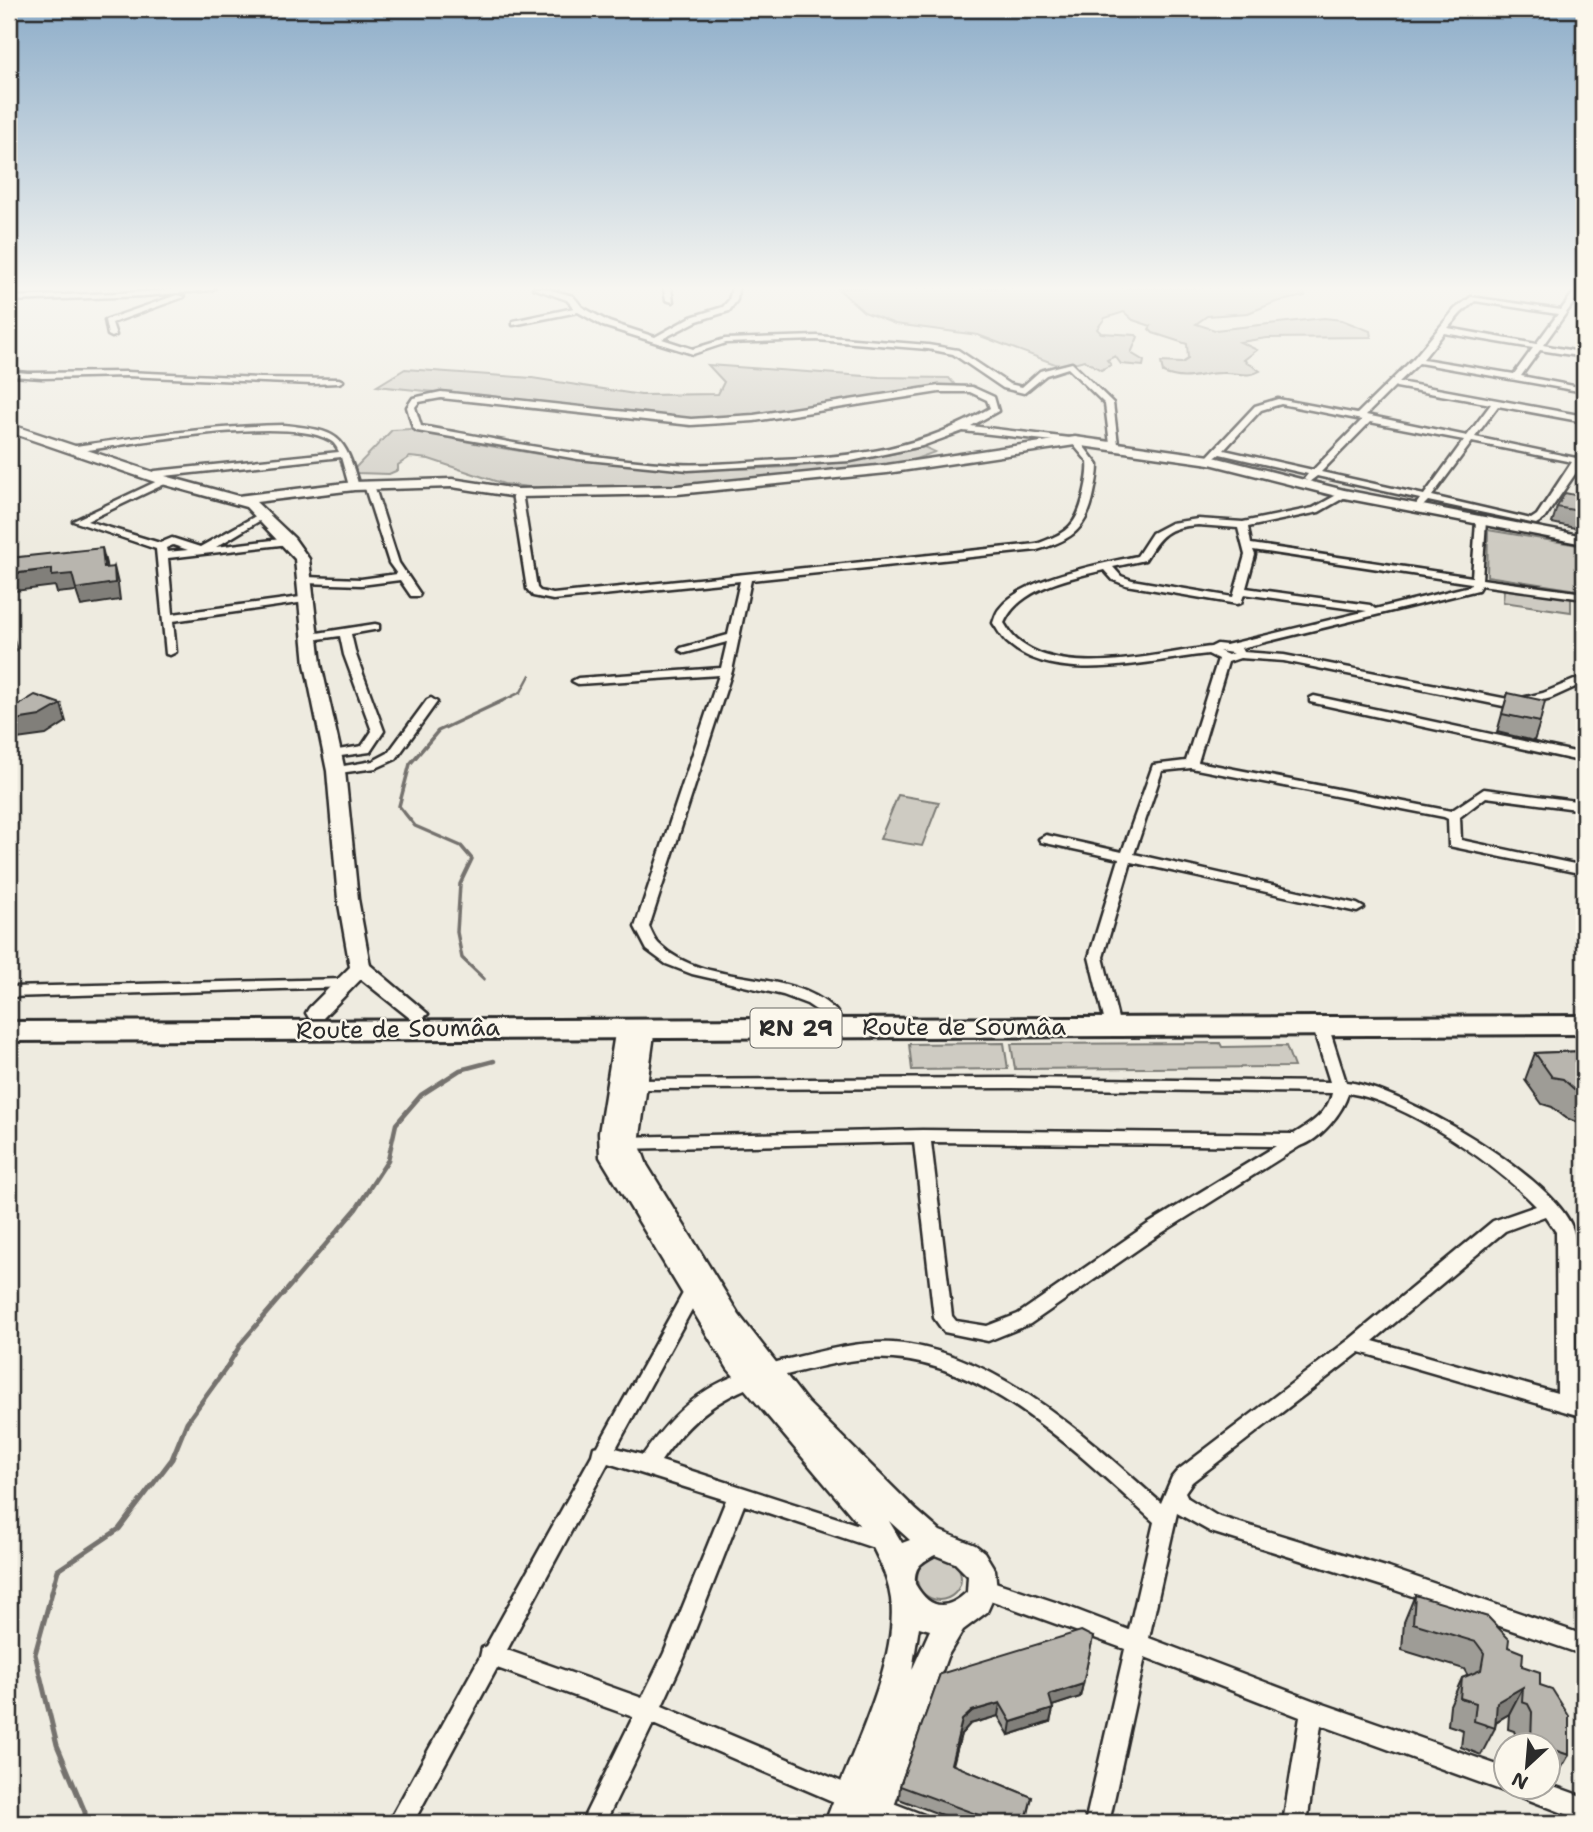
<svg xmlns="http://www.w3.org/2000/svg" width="1593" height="1832" font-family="'Shantell Sans',sans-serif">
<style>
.green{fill:#cecbc2;stroke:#7c7b76;stroke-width:2}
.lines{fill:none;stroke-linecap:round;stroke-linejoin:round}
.stream-far3{stroke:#74726e;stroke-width:2.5}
.stream-far2{stroke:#74726e;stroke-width:3.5}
.stream-far1{stroke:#74726e;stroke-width:4.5}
.stream{stroke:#74726e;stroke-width:5}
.street-casing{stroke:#2b2b2b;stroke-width:5}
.secondary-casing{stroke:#2b2b2b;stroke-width:5}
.highway-casing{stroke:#2b2b2b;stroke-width:6}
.street{fill:#fbf7ec;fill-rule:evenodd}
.secondary{fill:#fbf7ec;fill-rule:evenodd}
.highway{fill:#fbf7ec;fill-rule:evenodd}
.wall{fill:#9e9c96;stroke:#2b2b2b;stroke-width:2}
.shaded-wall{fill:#817f7a;stroke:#2b2b2b;stroke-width:2}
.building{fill:#b8b5ae;stroke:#2b2b2b;stroke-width:2}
.labels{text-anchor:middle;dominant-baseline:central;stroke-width:5;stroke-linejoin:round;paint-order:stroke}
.shield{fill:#fbf7ec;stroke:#696865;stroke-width:2}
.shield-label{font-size:23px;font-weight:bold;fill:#2b2b2b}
.street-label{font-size:24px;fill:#2b2b2b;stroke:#fbf7ec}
</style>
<rect width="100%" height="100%" fill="#eeebe0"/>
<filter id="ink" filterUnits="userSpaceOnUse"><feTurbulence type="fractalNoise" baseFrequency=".0143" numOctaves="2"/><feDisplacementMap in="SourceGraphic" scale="14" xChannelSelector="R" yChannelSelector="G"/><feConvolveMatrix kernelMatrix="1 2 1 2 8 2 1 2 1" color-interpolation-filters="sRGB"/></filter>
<g filter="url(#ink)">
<path class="green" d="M837 288H1304L1305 296 1276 302 1248 313 1207 316 1196 324 1215 330 1324 318 1342 320 1370 331 1371 337 1267 338 1240 342 1257 350 1244 360 1260 371C1248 378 1236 372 1222 373 1198 373 1189 383 1163 373L1161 362 1182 363 1188 359 1187 344 1153 333 1149 329 1151 326 1133 320 1124 312 1105 318 1097 329 1101 333 1136 335 1138 337 1131 353 1144 361 1143 366 1121 364 1115 356 1107 360 1111 365 1101 370 1084 360 1063 366 1055 364 978 335 895 324 864 312Z
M708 365 879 377 949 378 956 386 779 412 698 419 377 386 405 369 532 378 641 395 718 394 724 382Z
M411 429C571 468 762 486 924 447L935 452 907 462 850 472 660 489 537 488 504 484 429 459 410 457 398 465V470L389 474 356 473 355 468 392 430Z
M1488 530 1584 546V591L1487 576Z
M1504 588 1571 598V612L1503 602Z
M898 795 939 802 922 846 880 839Z
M1004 1043 1008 1069 912 1070 909 1044Z
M1220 1043 1222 1047 1286 1046 1294 1067 1015 1069 1011 1044Z
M917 1578a22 22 0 1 1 44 0a22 22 0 1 1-44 0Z"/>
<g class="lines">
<path class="stream-far3" d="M498 703 521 692 530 675"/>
<path class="stream-far2" d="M484 979 462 958 457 932 460 884 472 859 461 846 415 826 399 806 410 764 438 731 502 701"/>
<path class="stream-far1" d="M228 1365 242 1342 356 1209 388 1160 396 1124 421 1095 460 1070 494 1061"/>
<path class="stream" d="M85 1823V1812L57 1745 35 1654 58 1570 119 1529 172 1459 187 1422 229 1364"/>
<g class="street-casing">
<path id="street" d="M191 288H215L211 290 144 296 9 301V297L144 292Z
M533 288H544L573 296 582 307 609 322 655 337 691 317 723 307 729 300 732 288H738L737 300 729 311 697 321 662 339 693 349 725 339 817 336 928 345 958 350 1009 384 1022 387 1040 371 1072 363 1113 403 1118 444 1114 447 1110 444 1105 404 1068 368 1046 375 1024 393 1003 388 953 354 928 349 817 340 726 343 693 354 603 326 578 312 513 325V321L574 308 567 300Z
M664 288H671L673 302 666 300Z
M1577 288H1584L1543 345 1584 353V357L1540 350 1521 376 1584 388V392L1419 363 1399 382 1584 416V422L1498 406 1475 437 1576 458 1581 450 1584 449V461L1544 519 1536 524 1428 501 1420 509 1415 506 1420 499 1317 476 1309 482 1304 479 1308 474 1220 454 1213 459 1208 456 1255 406 1278 399 1357 414 1414 358 1455 309 1471 297 1561 310ZM1475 301 1558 314 1536 344 1448 328 1461 313ZM1444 333 1533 348 1514 374 1423 359ZM1395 386 1396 387 1491 404 1467 436 1366 415ZM1281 404 1362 420 1313 470 1224 450 1261 410ZM1370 422 1464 440 1424 495 1321 472ZM1472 442 1572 462 1537 515 1531 519 1432 496Z
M177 295 184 297 112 323 116 335 112 337 108 335 105 320Z
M9 364 17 372 28 373 126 372 259 378 339 379 343 381 339 383 312 384 126 376 42 378 11 376Z
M939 386 972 387 994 397 998 411 971 426 1078 439 1098 465C1098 475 1096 483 1094 493 1087 529 1072 540 1037 550L751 580 732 671 649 927C652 933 655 941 660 945 705 988 789 967 834 1009 840 1014 841 1021 844 1028L836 1033 831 1032 825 1016 807 1004 783 995 692 974 666 964 647 950 635 927 719 675 578 684 572 681 578 678 721 668 727 642 685 653 679 650 681 648 728 635 740 581 553 600 533 596 527 589 512 493 517 490 522 493 537 588 540 591 553 594 1036 544C1069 533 1078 524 1085 490 1087 481 1089 472 1088 462L1072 443 963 431 922 446 851 461 688 470 578 459 417 431 413 428 407 407 413 398 441 392 691 419 754 415ZM939 392H970L987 400 990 408C920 449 861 456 781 460 745 462 710 466 674 464 589 459 505 441 421 426L415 407 419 402 441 398 691 425 754 421Z
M284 425C339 431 344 434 359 486L357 488 349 486 341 457 155 477 150 474 155 471 339 452C337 447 334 442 329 440 285 415 129 444 76 452L71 449 76 446C145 436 214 426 284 425Z
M166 477 171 480 169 482 87 521 160 543 172 538 200 547 261 513 264 514V518L216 547 289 538 294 541 289 544 168 558 173 614 308 596 312 597V601L173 621 176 652 170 655 166 654 156 549 73 521ZM173 545 188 550 167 552 166 548Z
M369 482 374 485 399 563 420 594 419 596H411L400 580 361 585 305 583 300 580 305 577 361 579 397 574 389 563 364 485Z
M1344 491 1349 494 1347 496 1319 512 1248 527 1251 544 1472 577 1476 521 1481 518 1486 521 1482 579 1584 593V599L1481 585 1478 590 1241 648 1243 652 1284 655 1513 700 1543 693 1584 676V683L1551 698 1513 708 1284 661 1240 658 1228 662 1198 762 1451 811 1484 789 1584 802V810L1486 797 1460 817 1461 840 1584 866V874L1449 846 1448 819 1444 817 1191 768 1162 771 1134 854 1357 904 1364 908 1357 912 1131 862 1103 957 1120 1027 1117 1031H1107L1089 957 1119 859 1041 842 1039 839 1046 835 1122 852 1153 765 1186 761 1218 659 1208 654C1151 660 1057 686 1009 644 1002 639 998 630 993 623 995 618 996 612 1000 608 1022 578 1101 564 1137 556L1152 533 1171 523 1198 519 1243 522 1313 508ZM1198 525 1238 528 1245 555 1233 597 1132 580 1121 576 1113 567 1145 560C1160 535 1167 527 1198 525ZM1253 550 1471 583 1470 586 1375 609 1370 605 1246 588 1255 555ZM1104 570 1113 580 1126 585 1237 604 1241 603 1244 594 1367 611 1226 645 1217 644 1211 647C1156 653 1064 680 1017 640 1011 635 1008 629 1004 623 1019 588 1070 578 1104 570ZM1219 651 1232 653H1233L1228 655Z
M375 624 379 625V629L351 634 356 655 384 731 370 752 326 758 324 755 326 752 362 746 372 731 344 655 340 636 311 640 305 637 311 634Z
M1314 696 1584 754V762L1310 702V698Z
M431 698 437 702 396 759 376 768 332 774 330 771 332 768 373 761 388 753 427 700Z
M345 979 350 981 352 984 350 987 9 997V987Z
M1320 1020 1328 1025 1346 1082C1398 1086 1565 1182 1574 1234 1577 1251 1574 1270 1575 1287 1575 1324 1576 1362 1576 1399L1584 1401V1417L1360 1352 1192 1482 1185 1492 1188 1498 1217 1516 1389 1568 1584 1635V1655L1389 1588 1211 1532 1177 1513 1149 1638 1312 1700 1506 1768V1786H1548V1784L1584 1797V1821L1514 1794 1512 1789 1506 1792 1321 1725 1307 1823H1283L1300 1717 1145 1657 1109 1823H1085L1125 1649 976 1595 972 1588 976 1581 983 1578 1058 1603 1129 1630 1154 1522C1084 1459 992 1366 893 1359 860 1356 826 1365 794 1373 733 1388 697 1409 661 1461L890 1535 893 1542 890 1549 883 1551 744 1505 684 1658 662 1706 861 1790 865 1798 861 1806 853 1810 653 1724 605 1823H581L633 1717 497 1668 413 1823H388L480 1657 482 1648 486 1646 592 1455 594 1447 598 1446 687 1286 693 1284 699 1286 702 1291 616 1448 643 1455C686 1394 721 1375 793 1358 825 1350 859 1341 893 1343 995 1350 1088 1438 1161 1503L1172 1477 1178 1470 1350 1339 1493 1221 1536 1206C1496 1164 1405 1101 1348 1093 1344 1112 1318 1142 1300 1146L1160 1234 1030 1324 988 1341 944 1332 934 1318 914 1142 622 1149 616 1147 614 1143 616 1139 622 1137 922 1130 1294 1134C1310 1124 1328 1113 1332 1093L1013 1088 635 1089 629 1088 627 1084 629 1080 1013 1078 1330 1082 1312 1025ZM931 1142 1276 1146 1148 1224 1018 1314 987 1326 956 1321 952 1316ZM1545 1216 1556 1232 1557 1393 1373 1341 1505 1231ZM608 1463 726 1500 664 1653 642 1698 507 1650Z
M875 1796 924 1815 928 1823H885L867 1816 863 1808 867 1800Z"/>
</g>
<g class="secondary-casing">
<path id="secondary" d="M9 424 165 476 238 496 354 482 452 479 517 489 677 486 887 465 1075 437 1210 456 1344 490 1584 536V544L1344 498 1210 464 1075 445 887 473 677 494 517 497 452 487 354 490 256 502 294 538 309 559 321 664 345 771 358 899 370 965 428 1014 418 1021 411 1019 361 979 323 1018H309L306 1013 309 1008 350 967 338 899 327 771 305 664 295 559 246 507 155 482 9 432Z
M626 1020 636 1025 645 1020 655 1027 639 1143 647 1165 739 1315 807 1402 916 1510 940 1531 975 1545 984 1552 995 1570 997 1590 987 1612 963 1630 947 1657 888 1823H825C847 1761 899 1665 891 1599 887 1571 873 1545 857 1522L728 1369 600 1157 599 1133 616 1027ZM889 1521 910 1540 902 1543ZM935 1555 955 1563 968 1576 967 1592C946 1611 930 1610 915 1584 914 1567 920 1563 935 1555ZM919 1627 930 1630 912 1670Z"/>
</g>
<g class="highway-casing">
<path id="highway" d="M1584 1016V1034L9 1041V1022Z"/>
</g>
<use href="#street" class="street"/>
<use href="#secondary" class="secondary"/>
<use href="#highway" class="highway"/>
</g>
<path class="wall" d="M1584 497V530L1552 523 1557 507Z
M1508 693 1540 722 1534 741 1497 732Z
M1584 1051V1125L1566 1118 1552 1107 1542 1104 1525 1080 1535 1053Z
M1415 1595 1508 1647 1522 1666 1540 1685 1569 1755 1554 1781 1548 1779V1745H1517V1739L1514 1731 1508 1729 1509 1714 1496 1722 1495 1728 1481 1755 1461 1747 1463 1730 1448 1725 1450 1705 1462 1678 1468 1676 1464 1669 1402 1650 1404 1622Z
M1093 1637 1080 1697 1052 1706 1053 1709 1050 1722 1009 1735 998 1716 970 1724 961 1734 953 1765 1032 1797 1026 1823H963L899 1799 900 1786 940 1674Z"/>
<path class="shaded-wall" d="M102 548 106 564 108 584 114 567 118 584 120 600 81 606 76 591 57 593 55 586 15 591 10 574 52 569 104 568Z
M12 633 17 650 9 655V634Z
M9 667 14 682 9 685Z
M61 704 66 722 46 735 10 740 9 735V721Z
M1083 1684 1080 1697 1046 1708 1049 1695Z
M1523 1687 1509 1714 1488 1726 1497 1702Z
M1000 1703 998 1716 970 1724 961 1734 949 1777 951 1764 962 1720 972 1711Z
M1053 1709 1050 1722 1009 1735 1011 1722Z"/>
<path class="building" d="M1565 493 1584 497V512L1557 507Z
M102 548 104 568 114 567 115 583 76 589 72 574 52 576V569L10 574V558Z
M1508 693 1545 701 1540 722 1502 714Z
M35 695 61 704 40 716 9 721V707L17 706Z
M1584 1051V1094L1576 1091 1563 1079 1552 1077 1535 1053Z
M1415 1595 1488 1617 1509 1639 1508 1647 1523 1653 1522 1666 1540 1672V1685L1552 1689 1569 1716V1755L1548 1748V1745H1538L1531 1742 1532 1712 1528 1704 1522 1702 1523 1687 1497 1702 1495 1728 1474 1721 1476 1703 1460 1698 1462 1678 1481 1670 1484 1653 1476 1642 1413 1623Z
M1081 1631 1093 1637 1083 1684 1049 1695 1053 1709 1011 1722 1000 1703 972 1711 962 1720 951 1764 1032 1797 1025 1823H1000L900 1786 940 1674Z"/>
</g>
<linearGradient id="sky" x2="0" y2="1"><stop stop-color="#8dadc9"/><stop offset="0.53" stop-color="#f7f6f1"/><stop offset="1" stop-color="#f7f6f1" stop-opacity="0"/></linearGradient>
<rect width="1593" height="544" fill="url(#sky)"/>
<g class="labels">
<rect class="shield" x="750.5" y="1008.5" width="91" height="39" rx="5"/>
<g class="shield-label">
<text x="796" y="1028">RN 29</text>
</g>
<g class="street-label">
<text x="964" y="1027">Route de Soumâa</text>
<text transform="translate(398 1029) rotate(-1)">Route de Soumâa</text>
</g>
</g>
<rect width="1593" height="1832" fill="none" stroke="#fbf7ec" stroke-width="35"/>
<rect x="18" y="18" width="1558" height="1797" fill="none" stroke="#2b2b2b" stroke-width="2.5" filter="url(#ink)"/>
<g transform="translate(1527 1766) rotate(206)"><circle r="33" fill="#fbf7ec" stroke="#a8a59f" stroke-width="2"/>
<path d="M0-5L12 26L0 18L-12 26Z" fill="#2b2b2b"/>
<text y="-10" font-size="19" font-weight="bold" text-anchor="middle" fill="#2b2b2b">N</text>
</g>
</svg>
